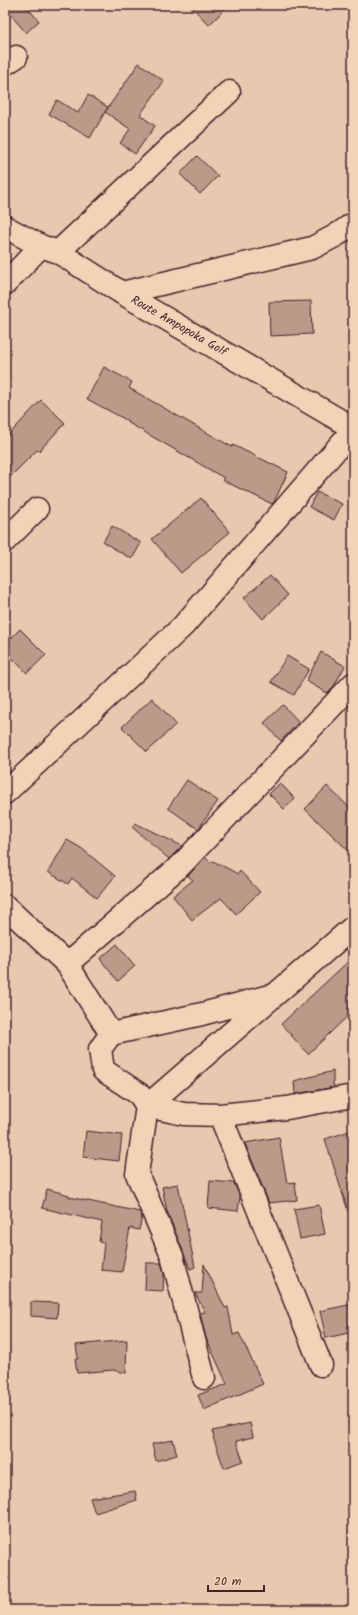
<svg xmlns="http://www.w3.org/2000/svg" width="358" height="1615" font-family="Kalam,sans-serif">
<style>
.building{fill:#bc9a8a;stroke:#4a1f2b}
.lines{fill:none;stroke-linecap:round;stroke-linejoin:round}
.minor-casing{stroke:#4a1f2b;stroke-width:25}
.minor{stroke:#f1d4b7;stroke-width:22}
.labels{text-anchor:middle;dominant-baseline:central;stroke-width:3.5;stroke-linejoin:round;paint-order:stroke}
.street-label{font-size:12px;fill:#4a1f2b;stroke:#f1d4b7}
</style>
<rect width="100%" height="100%" fill="#e7c9af"/>
<filter id="ink" filterUnits="userSpaceOnUse"><feTurbulence type="fractalNoise" baseFrequency=".025" numOctaves="2"/><feDisplacementMap in="SourceGraphic" scale="8" xChannelSelector="R" yChannelSelector="G"/><feConvolveMatrix kernelMatrix="1 2 1 2 8 2 1 2 1" color-interpolation-filters="sRGB"/></filter>
<g filter="url(#ink)">
<path class="building" d="M5 5H25L39 21 26 33 5 8Z
M190 5H229L209 25Z
M139 63 164 81 140 115 155 126 135 154 120 143 130 129 105 112Z
M88 95 108 107 90 138 49 114 57 100 78 113Z
M197 156 218 176 200 194 180 174Z
M311 301 312 334 270 336 269 302Z
M104 367 132 382 129 388 232 447 233 445 288 472 274 502 272 504 222 480 224 478 127 422 128 421 87 399Z
M41 400 65 423 39 451 37 450 5 482V439Z
M317 492 342 504 334 520 309 507Z
M201 498 230 532 181 573 152 539Z
M112 526 141 543 132 559 103 542Z
M270 575 288 595 263 619 244 598Z
M20 629 46 655 27 673 5 651V644Z
M321 652 345 666 334 686 327 693 306 681Z
M287 656 309 669 294 695 271 682Z
M152 698 176 724 147 752 122 727Z
M283 705 299 722 281 741 264 723Z
M187 780 218 801 198 829 168 808Z
M280 783 295 799 284 809 269 794Z
M327 786 353 811V855L305 809Z
M135 823 182 846 169 859 132 827Z
M67 840 81 848 115 876 97 898 72 878 68 884 48 872Z
M205 857 211 863 213 861 238 874 240 871 260 892 236 914 221 898 192 920 173 896 193 880 188 876Z
M117 944 135 966 118 981 100 959Z
M353 957V1011L308 1054 281 1024Z
M333 1071V1084L335 1087 295 1094 294 1081Z
M353 1130V1217H350L325 1139Z
M86 1131 122 1135 119 1161 83 1157Z
M279 1137 287 1183 295 1182 297 1200 269 1203 245 1143Z
M210 1181 234 1183 240 1197 238 1211 208 1208Z
M178 1184 195 1267 190 1269 167 1211 162 1187Z
M47 1189 69 1195V1197L140 1212 142 1217 139 1230 130 1228 122 1272 101 1270 104 1243 99 1242 102 1222 42 1208Z
M319 1205 325 1234 300 1239 294 1209Z
M146 1263H161L164 1273 163 1291 145 1290Z
M204 1264 225 1308 228 1307 233 1335 239 1333 263 1384 204 1410 198 1395 227 1384 206 1338 200 1313 205 1312 195 1293H202Z
M31 1302 58 1303 57 1318 31 1316Z
M353 1304V1332L326 1338 320 1311Z
M127 1340 126 1373 113 1370 77 1373 75 1359H78L76 1345Z
M250 1423 253 1437 236 1441 243 1461 224 1468 213 1437 214 1436 212 1431Z
M173 1440 177 1455 156 1461 152 1444Z
M135 1491 137 1500 95 1513 90 1498Z"/>
<g class="lines">
<g class="minor-casing">
<path id="minor" d="M5 64 16 57
M5 227 41 246 58 252 122 293 353 428
M58 252 229 92
M5 284 41 246
M122 293 312 248 335 236 353 224
M5 541 37 509
M5 793 183 626 353 430
M5 906 67 964 111 1034
M67 964 181 865 353 684
M269 996 202 1014 111 1034 100 1049 103 1070 139 1094 147 1106 184 1114 220 1115 287 1108 353 1096
M220 1115 321 1365
M204 1378 172 1256 137 1174 147 1106 353 927"/>
</g>
<use href="#minor" class="minor"/>
</g>
</g>
<g class="labels">
<g class="street-label">
<text transform="translate(179 326) rotate(30)">Route Ampopoka Golf</text>
</g>
</g>
<rect width="358" height="1615" fill="none" stroke="#f1d4b7" stroke-width="20"/>
<rect x="10" y="10" width="338" height="1595" fill="none" stroke="#4a1f2b" stroke-width="1.5" filter="url(#ink)"/>
<path d="M208 1585v6h56v-6" fill="none" stroke="#4a1f2b" stroke-width="2"/>
<text x="214" y="1585" font-size="12" fill="#4a1f2b" stroke="#f1d4b7" stroke-width="3" paint-order="stroke">20 m</text>
</svg>
